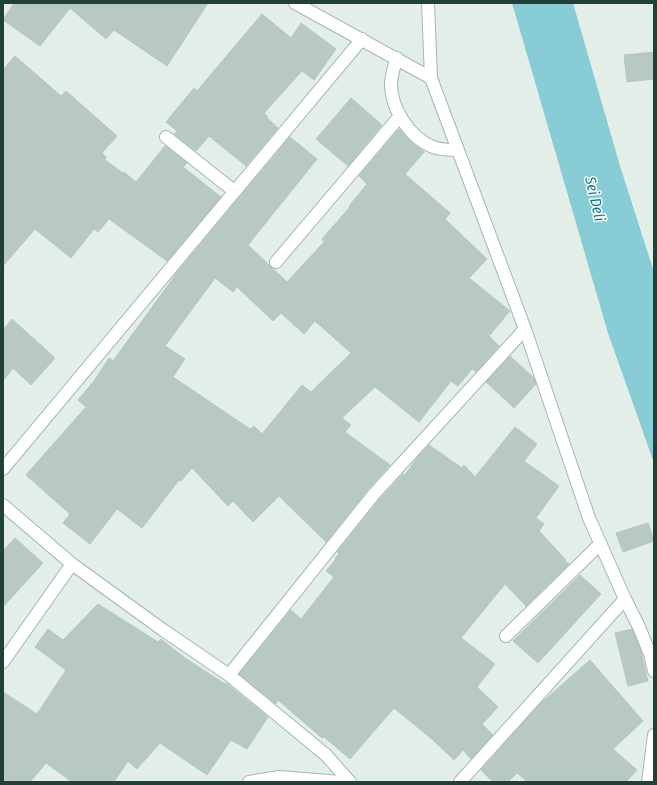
<svg xmlns="http://www.w3.org/2000/svg" width="657" height="785" font-family="'Fira Sans Condensed',sans-serif">
<style>
.water{fill:#88cdd6}
.building{fill:#b8c9c2;stroke:#b5c8c0;fill-rule:evenodd}
.lines{fill:none;stroke-linecap:round;stroke-linejoin:round}
.lane-casing{stroke:#a5b7b0;stroke-width:14}
.street-casing{stroke:#a5b7b0;stroke-width:14}
.lane{stroke:#fff;stroke-width:12}
.street{stroke:#fff;stroke-width:12}
.labels{text-anchor:middle;dominant-baseline:central;stroke-width:3;stroke-linejoin:round;paint-order:stroke}
.water-label{font-size:15px;font-style:italic;fill:#177382;stroke:#f4faf7}
</style>
<rect width="100%" height="100%" fill="#e3eee9"/>
<path class="water" d="M512 3H573L620 166 654 272V463L608 333Z"/>
<path class="building" d="M14 3H208L167 66 114 30 106 39 70 8 40 46 3 20Z
M262 14 291 38 301 23 336 49 314 80 302 71 264 113 268 117 267 118 278 128 246 166 209 136 196 151 174 134 177 131 166 122 194 88 197 91Z
M654 52V79L627 82 624 55Z
M15 56 61 96 66 91 117 136 102 153 106 157 105 160 123 173 124 172 136 182 165 146 187 163 183 167 221 197 167 261 109 219 98 232 94 229 71 258 35 229 3 266V70Z
M351 98 382 125 348 166 316 139Z
M399 129 411 142 424 152 405 174 450 213 445 219 487 259 469 278 510 311 489 336 499 346 476 372 472 369 458 386 451 381 419 422 375 387 342 418 351 425 345 432 390 465 368 489 326 542 279 496 253 522 233 501 228 506 192 468 181 481 179 480 142 528 117 509 90 544 63 523 70 514 26 475 86 407 78 400 94 381 109 358 113 361 179 270 290 137 317 159 248 245 287 282 324 242 322 239 350 207 349 206 367 184 359 176ZM215 278 233 292 237 287 273 321 281 313 304 334 315 321 351 353 311 392 302 385 262 434 254 426 250 429 173 377 185 359 165 346Z
M12 319 55 358 31 385 13 368 3 381V330Z
M510 356 534 378 536 384 514 408 486 382Z
M515 427 537 444 524 461 559 486 536 518 544 524 539 531 566 560 565 561 569 564 526 606 505 584 461 638 495 664 477 687 498 707 482 724 493 735 471 759 463 750 454 760 433 740 394 708 350 759 324 737 322 738 278 700 276 704 239 674 291 610 301 619 334 577 326 571 336 559 335 558 339 554 337 552 380 499 403 474 405 475 417 458 429 445 462 468 464 465 475 477Z
M648 523 654 541 623 552 616 533Z
M15 538 43 563 3 607V551Z
M580 575 601 594 538 663 513 641Z
M98 604 158 642 161 639 185 658 225 684 226 683 268 717 247 749 231 740 207 775 160 743 137 769 128 761 114 782H72L46 763 30 782H3V692L37 714 66 670 35 647 48 629 63 640Z
M632 629 641 651 648 681 628 686 615 633Z
M590 660 643 721 613 749 637 770 626 782H528L517 773 508 782H493L481 770 540 704Z"/>
<g class="lines">
<g class="lane-casing">
<path id="lane" d="M166 137 234 191
M506 636 600 544"/>
</g>
<g class="street-casing">
<path id="street" d="M295 3 431 78
M428 3 431 78 525 329 589 518 625 599 639 627 650 654 654 671
M397 58C394 66 392 74 391 82 390 108 410 138 433 147 441 150 450 150 458 150
M276 262 400 116
M3 469 362 39
M3 505 72 564 163 630 229 675 326 755 350 782
M3 662 72 564
M229 675 374 494 525 329
M249 782 279 777 341 782
M460 782 625 599
M648 782 654 735"/>
</g>
<use href="#lane" class="lane"/>
<use href="#street" class="street"/>
</g>
<g class="labels">
<g class="water-label">
<text transform="translate(595 199) rotate(77)">Sei Deli</text>
</g>
</g>
<rect width="657" height="785" fill="none" stroke="#214138" stroke-width="8"/>
</svg>
